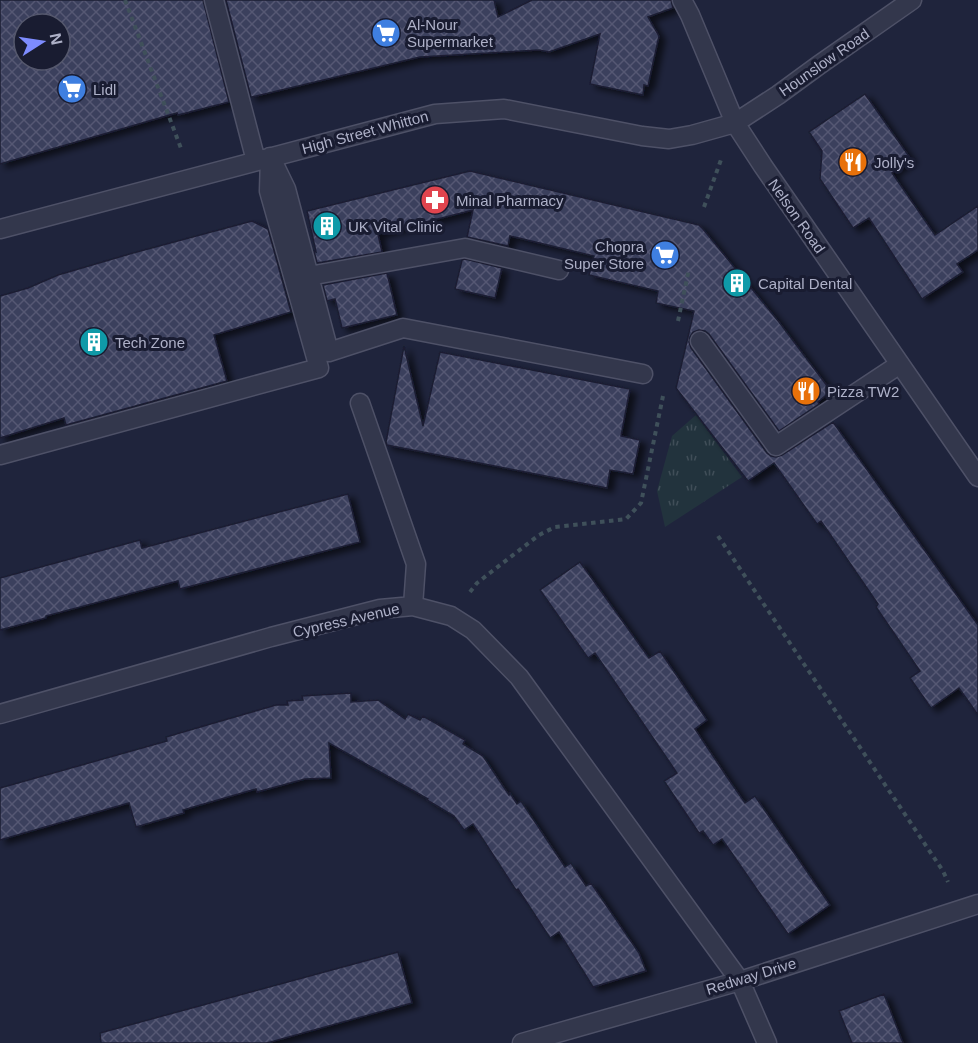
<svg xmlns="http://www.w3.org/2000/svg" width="978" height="1043" font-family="Arial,sans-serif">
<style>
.grass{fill:url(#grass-tufts)}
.building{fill:url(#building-cross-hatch);stroke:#1b1e33;stroke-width:1.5;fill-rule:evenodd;filter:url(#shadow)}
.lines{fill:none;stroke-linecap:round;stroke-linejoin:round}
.minor-casing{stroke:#4e5167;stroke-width:21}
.path{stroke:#3f505a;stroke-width:4;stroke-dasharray:4.5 4.5;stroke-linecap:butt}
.minor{stroke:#33374c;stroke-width:18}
.labels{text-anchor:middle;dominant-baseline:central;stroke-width:6;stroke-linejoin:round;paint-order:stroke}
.poi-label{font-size:15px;fill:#aeb1c8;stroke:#191c31;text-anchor:start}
.street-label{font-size:15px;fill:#aeb1c8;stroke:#191c31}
</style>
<defs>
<pattern id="grass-tufts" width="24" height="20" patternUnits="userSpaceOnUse" patternTransform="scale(1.5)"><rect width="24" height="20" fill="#22333d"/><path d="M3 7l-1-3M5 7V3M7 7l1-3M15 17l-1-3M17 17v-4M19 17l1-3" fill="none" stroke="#404e58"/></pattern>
<pattern id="building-cross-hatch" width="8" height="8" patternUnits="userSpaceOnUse" patternTransform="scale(1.5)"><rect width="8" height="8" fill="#3b3f5d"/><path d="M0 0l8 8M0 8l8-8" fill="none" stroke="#555873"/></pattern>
<filter id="shadow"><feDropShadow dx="6" dy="4" stdDeviation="3" flood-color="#0009"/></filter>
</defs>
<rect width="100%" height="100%" fill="#1f243c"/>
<path class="grass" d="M696 415 742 477 665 527 657 491 672 436Z"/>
<path class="building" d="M0 0H203L229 102 178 115 177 113 0 164ZM24 24H60V60H24Z
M226 0H494L498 17 532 0H671L673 8 648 17 659 36 648 86 644 85 643 95 590 84 600 34 549 52 539 50 420 57 252 97H251Z
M865 94 911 159 892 173 935 235 978 206V250L957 264 963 272 922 299 869 218 853 228 820 179 822 151 809 132Z
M470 171 699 225 703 229 779 322 831 391 818 402 819 404 779 431 709 334 705 331 699 330 693 332 690 337 689 342 691 348 767 453 771 456 776 457 782 455 833 422 978 625V715L959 688 931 708 910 678 920 671 876 607 878 604 821 521 817 524 774 463 748 481 676 388 694 311 656 303 658 291 589 275 594 256 510 236 508 246 467 237 473 210 378 234 382 252 317 263 314 251 316 252 307 211Z
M252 221 268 229 291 312 214 335 227 381 66 425 64 418 0 438V296L28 288 58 275 133 253Z
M465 259 502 268 495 298 455 289 462 260Z
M387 273 397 315 342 328 335 299 327 301 323 285Z
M404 346 423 426 440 352 630 389 621 436 640 440 633 474 610 470 607 488 387 445 386 442Z
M348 494 360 542 180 589 178 581 46 616V618L0 630V578L140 540 142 548Z
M580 562 649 658 660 651 707 720 695 729 727 777 745 803 755 796 830 905 788 934 722 839 713 845 703 831 699 833 664 781 677 773 595 653 588 658 540 590Z
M351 693V702L378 700 405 719 408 714 420 720 423 716 465 740 463 744 483 756 509 795 510 793 517 804 521 801 565 867 571 863 586 886 591 883 639 953 646 971 593 987 559 932 550 938 518 889 516 890 473 824 464 830 454 816 427 800 428 799 329 743 331 778 305 779 257 792 256 789 183 810 184 813 136 827 129 803 0 840V788L167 741 166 737 214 723 276 705H288L287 701 303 700 302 696Z
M398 952 412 1003 267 1043H101L100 1033Z
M884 994 903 1043H852L839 1011Z"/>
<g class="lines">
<g class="minor-casing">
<path id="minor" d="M214 0 256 161
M682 0 690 15 735 123 763 166 978 477
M271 158 286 189 329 352 403 328 643 374
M0 229 435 114 504 109 642 136 669 139 692 135 735 123 778 95 819 65 912 0
M309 276 465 248 559 270
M700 341 776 446 900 364
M360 403 416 564 413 606
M0 455 319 368 269 191 270 157
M0 714 271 637 380 609 413 606 451 616 473 630 519 677 740 981 767 1043
M522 1043 740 981 978 904"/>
</g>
<path class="path" d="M125 0 182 151
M704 207 722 157
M678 321 689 269
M718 536 943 871 948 882
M470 592 477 583 539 535 555 527 626 519 641 503 663 396"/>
<use href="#minor" class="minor"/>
</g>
<defs>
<g id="supermarket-disc" transform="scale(1.5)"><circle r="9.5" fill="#3f7fe0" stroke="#191c31"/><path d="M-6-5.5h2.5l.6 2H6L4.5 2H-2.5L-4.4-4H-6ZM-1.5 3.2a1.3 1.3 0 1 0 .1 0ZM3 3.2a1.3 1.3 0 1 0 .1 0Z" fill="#fff"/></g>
<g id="restaurant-disc" transform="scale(1.5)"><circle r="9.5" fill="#e8710a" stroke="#191c31"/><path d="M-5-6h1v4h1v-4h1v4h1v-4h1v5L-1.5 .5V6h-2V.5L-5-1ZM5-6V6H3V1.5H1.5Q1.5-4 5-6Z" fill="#fff"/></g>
<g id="pharmacy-disc" transform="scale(1.5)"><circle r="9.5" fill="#e0444e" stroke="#191c31"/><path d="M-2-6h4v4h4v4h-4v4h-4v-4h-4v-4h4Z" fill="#fff"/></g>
<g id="building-disc" transform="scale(1.5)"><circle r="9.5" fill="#0f9aa8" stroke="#191c31"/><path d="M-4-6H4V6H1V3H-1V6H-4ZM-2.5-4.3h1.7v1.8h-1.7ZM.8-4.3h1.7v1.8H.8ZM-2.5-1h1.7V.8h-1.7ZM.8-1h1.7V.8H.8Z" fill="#fff"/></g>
</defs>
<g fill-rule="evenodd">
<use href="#supermarket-disc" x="386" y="33"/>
<use href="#supermarket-disc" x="72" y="89"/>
<use href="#restaurant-disc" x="853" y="162"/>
<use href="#pharmacy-disc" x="435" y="200"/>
<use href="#building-disc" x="327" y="226"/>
<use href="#supermarket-disc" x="665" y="255"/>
<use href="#building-disc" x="737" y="283"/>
<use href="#building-disc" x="94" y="342"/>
<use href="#restaurant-disc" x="806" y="391"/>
</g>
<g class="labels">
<g class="poi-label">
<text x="407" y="24">Al-Nour<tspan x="407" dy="17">Supermarket</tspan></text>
<text x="93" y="89">Lidl</text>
<text x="874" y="162">Jolly's</text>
<text x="456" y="200">Minal Pharmacy</text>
<text x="348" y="226">UK Vital Clinic</text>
<text x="644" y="246" text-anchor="end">Chopra<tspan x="644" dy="17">Super Store</tspan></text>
<text x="758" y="283">Capital Dental</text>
<text x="115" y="342">Tech Zone</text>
<text x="827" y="391">Pizza TW2</text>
</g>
<g class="street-label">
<text transform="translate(824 62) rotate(-35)">Hounslow Road</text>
<text transform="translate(365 132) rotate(-15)">High Street Whitton</text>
<text transform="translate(797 216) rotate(55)">Nelson Road</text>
<text transform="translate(346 620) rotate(-13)">Cypress Avenue</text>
<text transform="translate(751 976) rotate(-17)">Redway Drive</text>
</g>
</g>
<g transform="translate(42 42) rotate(78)"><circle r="28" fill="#191c31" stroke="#55586d" stroke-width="1.5"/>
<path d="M0-4.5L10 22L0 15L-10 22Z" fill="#7d8cff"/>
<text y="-9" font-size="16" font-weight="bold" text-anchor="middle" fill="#aeb1c8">N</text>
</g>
</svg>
